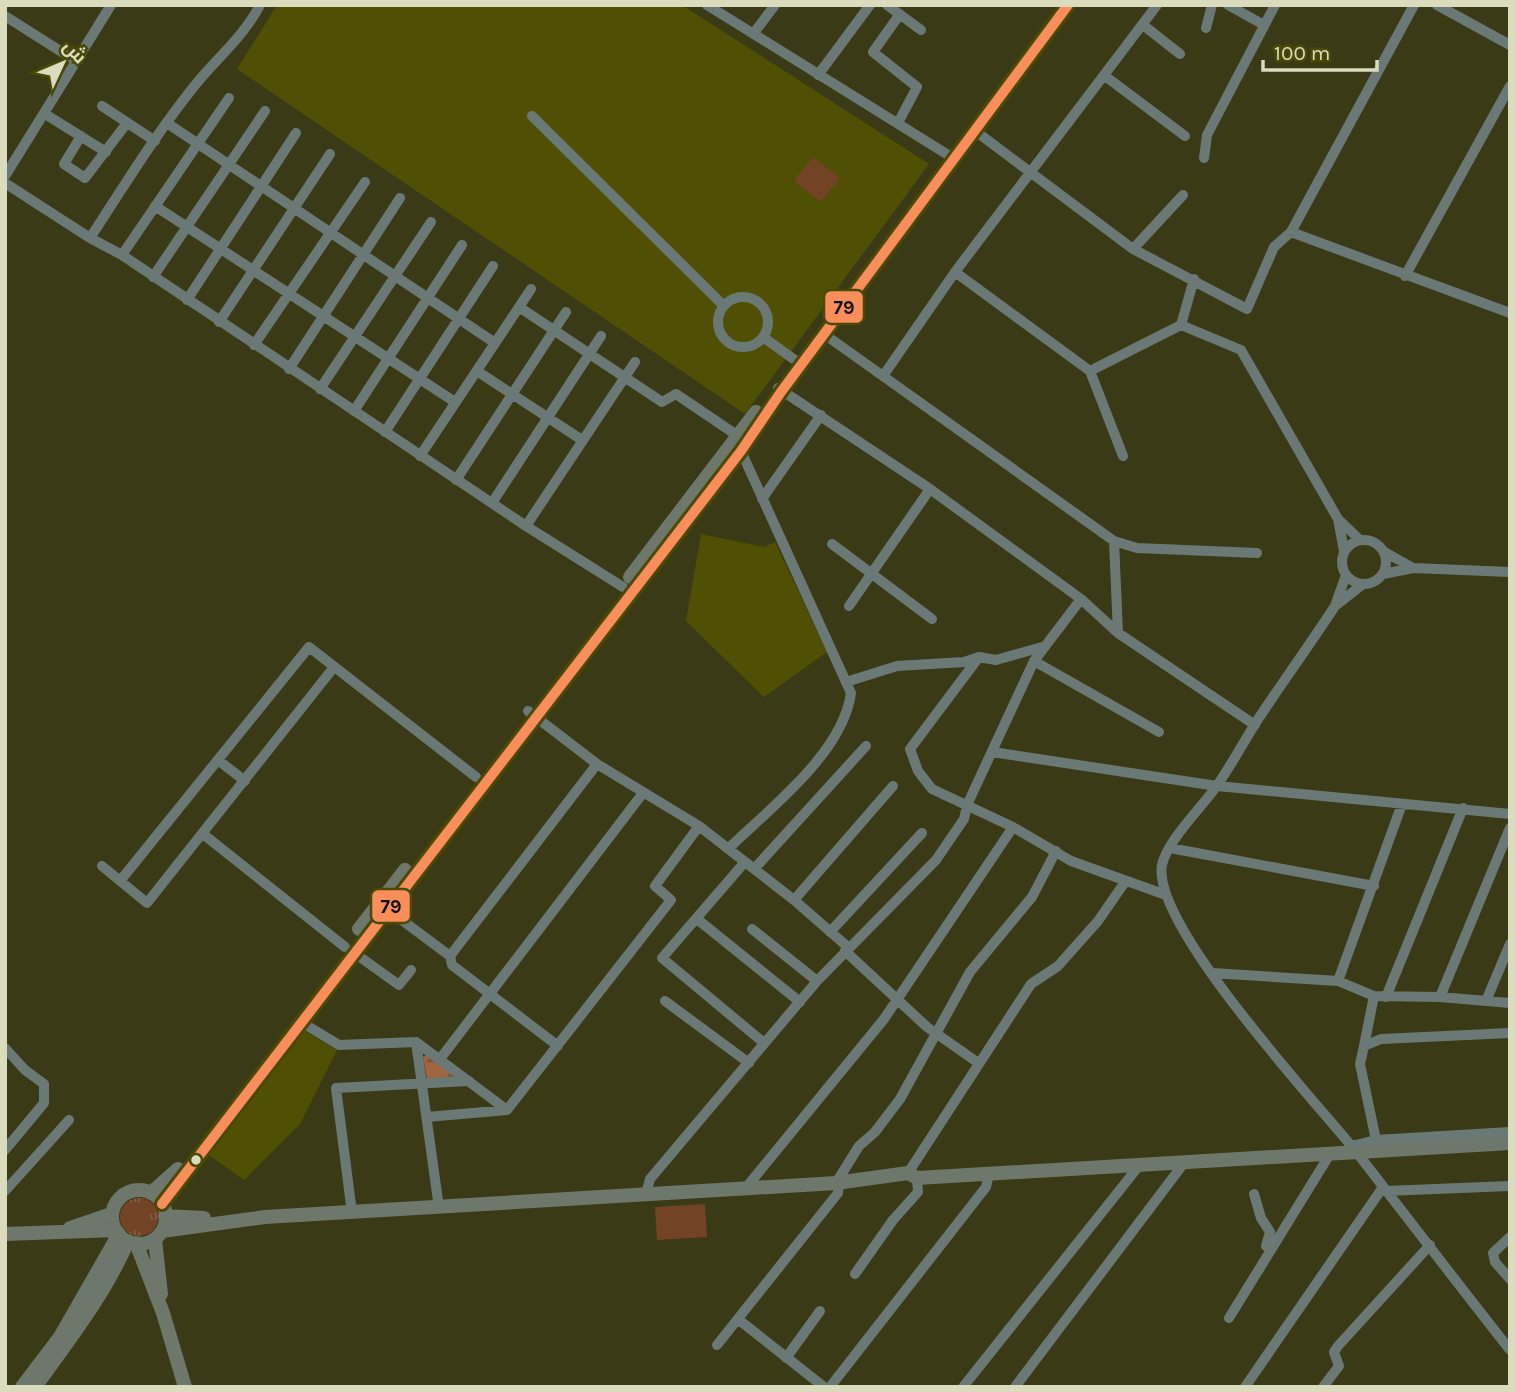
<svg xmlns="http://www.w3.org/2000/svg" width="1515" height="1392" font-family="Karla,Cairo,sans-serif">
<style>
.built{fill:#505005}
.grass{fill:url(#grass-tufts)}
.forest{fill:url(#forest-firs)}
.garden{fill:#724425}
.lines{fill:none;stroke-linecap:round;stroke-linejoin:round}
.minor{stroke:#6b7976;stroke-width:10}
.major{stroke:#6e776b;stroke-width:14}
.bus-1-casing{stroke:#4a4907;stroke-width:16}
.bus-1{stroke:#fa8e5a;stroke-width:10}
.bus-dot{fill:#dadcbd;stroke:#4a4907;stroke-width:2.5}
.line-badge{stroke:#4a4907;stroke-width:2.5}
.pale-badge-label{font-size:19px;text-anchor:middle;font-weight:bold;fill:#111}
</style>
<defs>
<pattern id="grass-tufts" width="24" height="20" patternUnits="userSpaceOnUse" patternTransform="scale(1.75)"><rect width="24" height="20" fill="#724425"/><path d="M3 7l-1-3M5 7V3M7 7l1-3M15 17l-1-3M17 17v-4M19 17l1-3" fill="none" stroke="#865e43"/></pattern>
<pattern id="forest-firs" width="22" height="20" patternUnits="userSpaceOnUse" patternTransform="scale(1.75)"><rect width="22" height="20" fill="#a0643e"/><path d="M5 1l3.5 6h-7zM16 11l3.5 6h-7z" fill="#7a563c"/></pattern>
</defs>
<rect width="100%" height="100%" fill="#3b3a16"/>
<path class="built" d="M277 5H682L929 164 745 414 237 69Z
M701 534 764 547 775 542 827 652 764 697 686 621Z
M301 1029 337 1050 300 1124 244 1180 206 1153Z"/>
<path class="grass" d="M120 1217a19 19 0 1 1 38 0a19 19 0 1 1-38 0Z"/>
<path class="forest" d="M428 1054 457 1077 427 1079 423 1057Z"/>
<path class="garden" d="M813 157 840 178 821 202 794 181Z
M705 1204 707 1237 657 1240 655 1207Z"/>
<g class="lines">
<path class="minor" d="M707 5 953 158
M887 5 921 30
M1228 5 1264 25
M1437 5 1510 45
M5 16 76 61
M1143 25 1180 54
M1206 28 1212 5
M753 34 775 5
M818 75 870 5
M1105 76 1185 136
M102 106 155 141
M45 114 106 152
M532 116 724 306
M167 123 495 343
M898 123 917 87 873 52 900 14
M974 130 1133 249 1247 309 1274 247 1291 232 1414 5
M81 136 64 164 85 178 127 123
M1204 158 1207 135 1275 5
M5 176 111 5
M5 183 90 238 122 255 526 526 623 587
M155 206 455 402
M1291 232 1510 313
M90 238C124 186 157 132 196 84 218 57 244 36 260 5
M1133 249 1183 195
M122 255 229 98
M955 272 1090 371 1181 325
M1405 276 1510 86
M153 277 265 111
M1194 279 1181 325 1241 350 1338 519 1360 540
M718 322a25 25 0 1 1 50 0a25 25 0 1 1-50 0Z
M187 300 296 133
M519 307 662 402 676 394 738 436
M219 322 330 154
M824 334 1114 541 1137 548 1257 553
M763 337 795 360
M254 345 365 182
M289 369 400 198
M477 371 582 440
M1090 371 1123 456
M883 376 955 272 1157 5
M778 388 930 489 1081 599 1118 633 1255 725
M320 389 431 222
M354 411 462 245
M385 432 493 266
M420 456 531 289
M456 480 566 312
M762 499 821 415
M492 503 601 336
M1338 519 1344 551
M526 526 635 362
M1342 562a22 22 0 1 1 44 0a22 22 0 1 1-44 0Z
M1114 541 1118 633
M832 544 932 619
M1383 551 1413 568
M1383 574 1413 568 1510 572
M1346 575 1335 606C1309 646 1281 684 1255 724 1242 745 1230 767 1216 787 1201 808 1167 841 1162 865 1151 925 1317 1103 1358 1154 1409 1220 1458 1284 1510 1350
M849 606 930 489
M1335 606 1363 584
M979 657 910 749 918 771 932 789 1013 827 1071 861 1166 895
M1034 661 1159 732
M846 682 897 666 964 662 979 657 996 660 1042 647
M528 711 597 764 699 826 794 900 849 948
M992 752 1217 786 1510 814
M218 760 245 781
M203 834 345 947
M1170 848 1374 886
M728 849C770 808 843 753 851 693L741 451
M744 863 662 958 764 1043
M102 866 147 903 334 667
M754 869 866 746
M120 881 309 647 476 777
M794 900 893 786
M387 909 450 956
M697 919 800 1002
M752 929 817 981
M830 932 922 833
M845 951 927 1027 977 1062
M353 952 399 985 411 970
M1212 973 1338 981 1374 996 1440 997 1510 1003
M1338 981 1402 804
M1386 997 1463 808
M1440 997 1510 828
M665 1001 749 1063
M1486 1001 1510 944
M301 1022 339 1045 416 1042 507 1110
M416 1042 439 1208
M558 1046 452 965 450 956 597 764
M1364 1046 1374 996
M5 1048 25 1070 44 1084V1103L5 1150
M440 1059 643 793
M427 1117 507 1110 671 900 655 886 699 826
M1376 1140 1360 1064 1364 1046 1381 1039 1510 1033
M1351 1146 1376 1140 1510 1132
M908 1173 1031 984 1058 966 1098 921 1125 882
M836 1183 859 1146 875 1132 900 1099 970 972 1032 897 1056 851
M745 1189 884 1019 1013 827
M5 1191 69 1120
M1385 1191 1510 1186
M646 1194 650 1179 817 981 936 860 964 819 967 805 1034 661 1081 599
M1254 1194 1261 1218 1270 1232 1266 1246
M352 1213 336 1088 469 1081
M1510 1237 1493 1253 1495 1262 1510 1279
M855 1274 893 1220 918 1192 917 1178
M1229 1318 1330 1154
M739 1320 824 1387
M717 1345 838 1193 839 1183
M786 1358 820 1311
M830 1387 986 1187 989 1174
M963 1387 1138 1167
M1015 1387 1184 1163
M1245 1387 1383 1187
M1323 1387 1339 1366 1334 1352 1338 1346 1430 1245"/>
<path class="major" d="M630 577 756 412
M359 929 405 870
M112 1217a27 27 0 1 1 54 0a27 27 0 1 1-54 0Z
M151 1193 178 1169
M162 1204 741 451 781 392 1068 5
M165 1216 204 1218
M70 1228 111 1214
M162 1231 265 1217 836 1183 908 1173 917 1178 1510 1143
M5 1234 116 1230
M155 1239 161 1294
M136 1243 163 1313 185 1387
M22 1387 60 1337 119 1234
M35 1387C69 1340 105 1294 128 1241"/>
<g class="bus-1-casing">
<path id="bus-1" d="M162 1204 741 451 781 392 1068 5"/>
</g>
<use href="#bus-1" class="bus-1"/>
</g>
<circle class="bus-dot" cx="196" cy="1160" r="6"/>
<g class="line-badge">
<rect x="824" y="290" width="40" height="34" rx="7" fill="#fa8e5a"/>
<rect x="371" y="889" width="40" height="34" rx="7" fill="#fa8e5a"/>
</g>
<g class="pale-badge-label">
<text x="844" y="314">79</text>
<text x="391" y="913">79</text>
</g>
<rect width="1515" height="1392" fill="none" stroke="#dadcbd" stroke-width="14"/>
<g transform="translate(63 63) rotate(46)" stroke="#4a4907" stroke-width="5" paint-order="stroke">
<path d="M0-5L12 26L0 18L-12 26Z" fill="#dadcbd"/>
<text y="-10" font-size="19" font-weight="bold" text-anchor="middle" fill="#dadcbd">ش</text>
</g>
<path d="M1263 60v10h114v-10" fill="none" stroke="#dadcbd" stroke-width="3.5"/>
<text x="1274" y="60" font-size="21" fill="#dadcbd" stroke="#4a4907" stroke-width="5" paint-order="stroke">100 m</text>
</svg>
